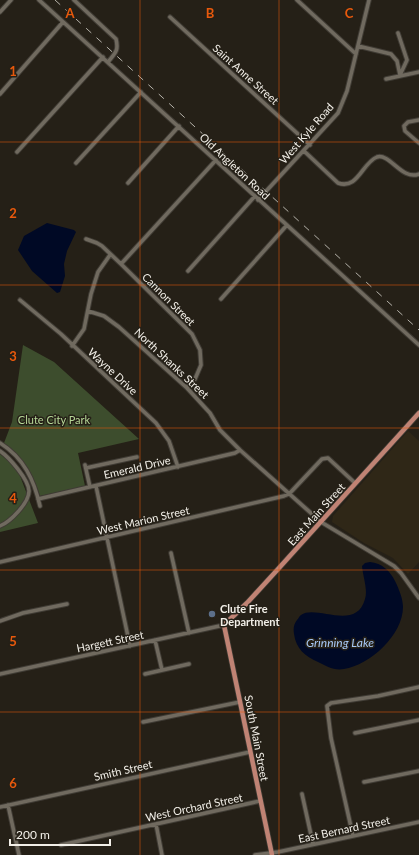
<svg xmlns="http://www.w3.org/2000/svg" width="419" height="855" font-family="Lato,sans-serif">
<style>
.built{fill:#2f2717}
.green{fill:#3d4d2d}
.water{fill:#000925}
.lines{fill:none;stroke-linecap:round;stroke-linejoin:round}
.minor-casing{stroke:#403c35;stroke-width:5.5}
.major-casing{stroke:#403c35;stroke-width:6}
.minor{stroke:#706a5f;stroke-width:3.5}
.major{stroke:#c08374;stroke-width:4.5}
.rail{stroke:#b5b2aa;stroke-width:1;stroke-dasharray:7 7;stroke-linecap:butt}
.grid{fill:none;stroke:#e8590c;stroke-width:1;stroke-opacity:0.55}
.service-dot{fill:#5c6f8a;stroke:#252017;stroke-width:1.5}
.labels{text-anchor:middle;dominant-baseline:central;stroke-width:3;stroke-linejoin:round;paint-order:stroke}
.street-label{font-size:11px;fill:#f2efe8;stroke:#252017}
.park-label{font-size:11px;fill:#b6d797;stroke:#252017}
.poi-label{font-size:11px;font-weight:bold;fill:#f2efe8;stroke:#252017;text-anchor:start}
.water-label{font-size:12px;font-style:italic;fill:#a7c8f6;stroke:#252017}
.grid-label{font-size:13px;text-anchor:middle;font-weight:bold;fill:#e8590c;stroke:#252017;stroke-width:3;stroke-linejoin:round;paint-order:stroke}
</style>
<rect width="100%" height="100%" fill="#252017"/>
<path class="built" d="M408 431 419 441V562L408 574 393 558 364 543 332 522 333 516Z"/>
<path class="green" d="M23 345 54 362 139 439 78 453 85 486 40 496C33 473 23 457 4 443L12 422Z
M0 454 17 468 38 523 0 532Z"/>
<path class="water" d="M47 223 74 230 76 232 67 251 64 264 65 276 60 292 57 293 32 271 18 250 24 236Z
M370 562C382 563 390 571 395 581 399 589 403 599 403 607 403 635 370 665 344 669 334 671 326 666 318 662 305 656 296 649 294 634 293 628 294 624 297 620 299 618 299 616 301 615 316 604 356 632 365 599 368 590 363 577 362 566L365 563Z"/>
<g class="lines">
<g class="minor-casing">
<path id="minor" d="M39 0 419 345
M74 0 116 39C119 51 115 53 108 62
M297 0 356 54
M0 12 11 0
M170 17 310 145
M398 33 407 60 400 75
M358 46 391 54 397 61 400 75
M386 79 419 72
M0 94 63 22
M419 120 408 122 404 126 405 131 419 143
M304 151 338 183C358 190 362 163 377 157 390 153 402 181 419 174
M17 152 103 57
M76 163 141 92
M128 183 179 126
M258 200 338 113 347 91 369 0
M86 239 97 243 102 246 121 264 192 334 200 350 201 365 195 379 187 388
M121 264 216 160
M188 271 255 196
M221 299 287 225
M20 300 61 334 156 423 169 441 178 467
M88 311 104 316 119 327 187 388 210 413 220 430 240 450 321 522 394 566 401 573 419 598
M72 346 84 329 91 294 98 272 110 255
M0 443C24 458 34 480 40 506
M0 451C9 457 29 480 29 491 29 503 10 522 0 526
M85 465 90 487
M86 468 137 457
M96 486 130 646
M38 499 235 453 240 450
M171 553 189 633
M0 562 284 496 289 494 322 459 328 458 355 483
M0 621 23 613 67 604
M155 640 162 670
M0 674 224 625
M145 674 189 664
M143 722 240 702
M355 733 419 720
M364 782 419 771
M302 794 313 844
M8 805 19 855
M0 807 250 752
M156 824 162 855
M353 836 331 738 327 706 331 703 378 696 419 687
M61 845 260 801
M255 855 278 852 419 822"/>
</g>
<g class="major-casing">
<path id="major" d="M272 855 224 625 247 603 279 568 419 413"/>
</g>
<use href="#minor" class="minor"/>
<use href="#major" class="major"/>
<path class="rail" d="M55 0 419 330"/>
</g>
<path class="grid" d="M140 0V855M279 0V855M0 142H419M0 285H419M0 428H419M0 570H419M0 712H419"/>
<circle class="service-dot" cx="212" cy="614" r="4"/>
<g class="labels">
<g class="street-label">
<text transform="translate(246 74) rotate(42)">Saint Anne Street</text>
<text transform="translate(306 133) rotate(-49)">West Kyle Road</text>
<text transform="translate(235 166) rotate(43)">Old Angleton Road</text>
<text transform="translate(169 299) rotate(45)">Cannon Street</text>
<text transform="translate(172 363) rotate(43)">North Shanks Street</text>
<text transform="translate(113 371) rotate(43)">Wayne Drive</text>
<text transform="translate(137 467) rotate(-13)">Emerald Drive</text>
<text transform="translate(316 514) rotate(-48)">East Main Street</text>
<text transform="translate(143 520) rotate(-13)">West Marion Street</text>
<text transform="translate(110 641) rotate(-12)">Hargett Street</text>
<text transform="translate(257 738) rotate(79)">South Main Street</text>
<text transform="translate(123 770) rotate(-13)">Smith Street</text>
<text transform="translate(194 807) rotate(-12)">West Orchard Street</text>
<text transform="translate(344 829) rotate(-12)">East Bernard Street</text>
</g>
<g class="park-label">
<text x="54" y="419">Clute City Park</text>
</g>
<g class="poi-label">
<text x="220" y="608">Clute Fire<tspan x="220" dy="13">Department</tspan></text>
</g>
<g class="water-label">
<text x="340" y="642">Grinning Lake</text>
</g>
</g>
<g class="grid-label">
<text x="70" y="18">A</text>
<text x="210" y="18">B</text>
<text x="349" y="18">C</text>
<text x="13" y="76">1</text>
<text x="13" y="218">2</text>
<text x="13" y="361">3</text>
<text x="13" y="503">4</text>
<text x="13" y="646">5</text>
<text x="13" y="788">6</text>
</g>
<path d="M10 839v6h100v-6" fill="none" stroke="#f2efe8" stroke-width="2"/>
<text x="16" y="839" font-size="12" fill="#f2efe8" stroke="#252017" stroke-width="3" paint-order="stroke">200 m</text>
</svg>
